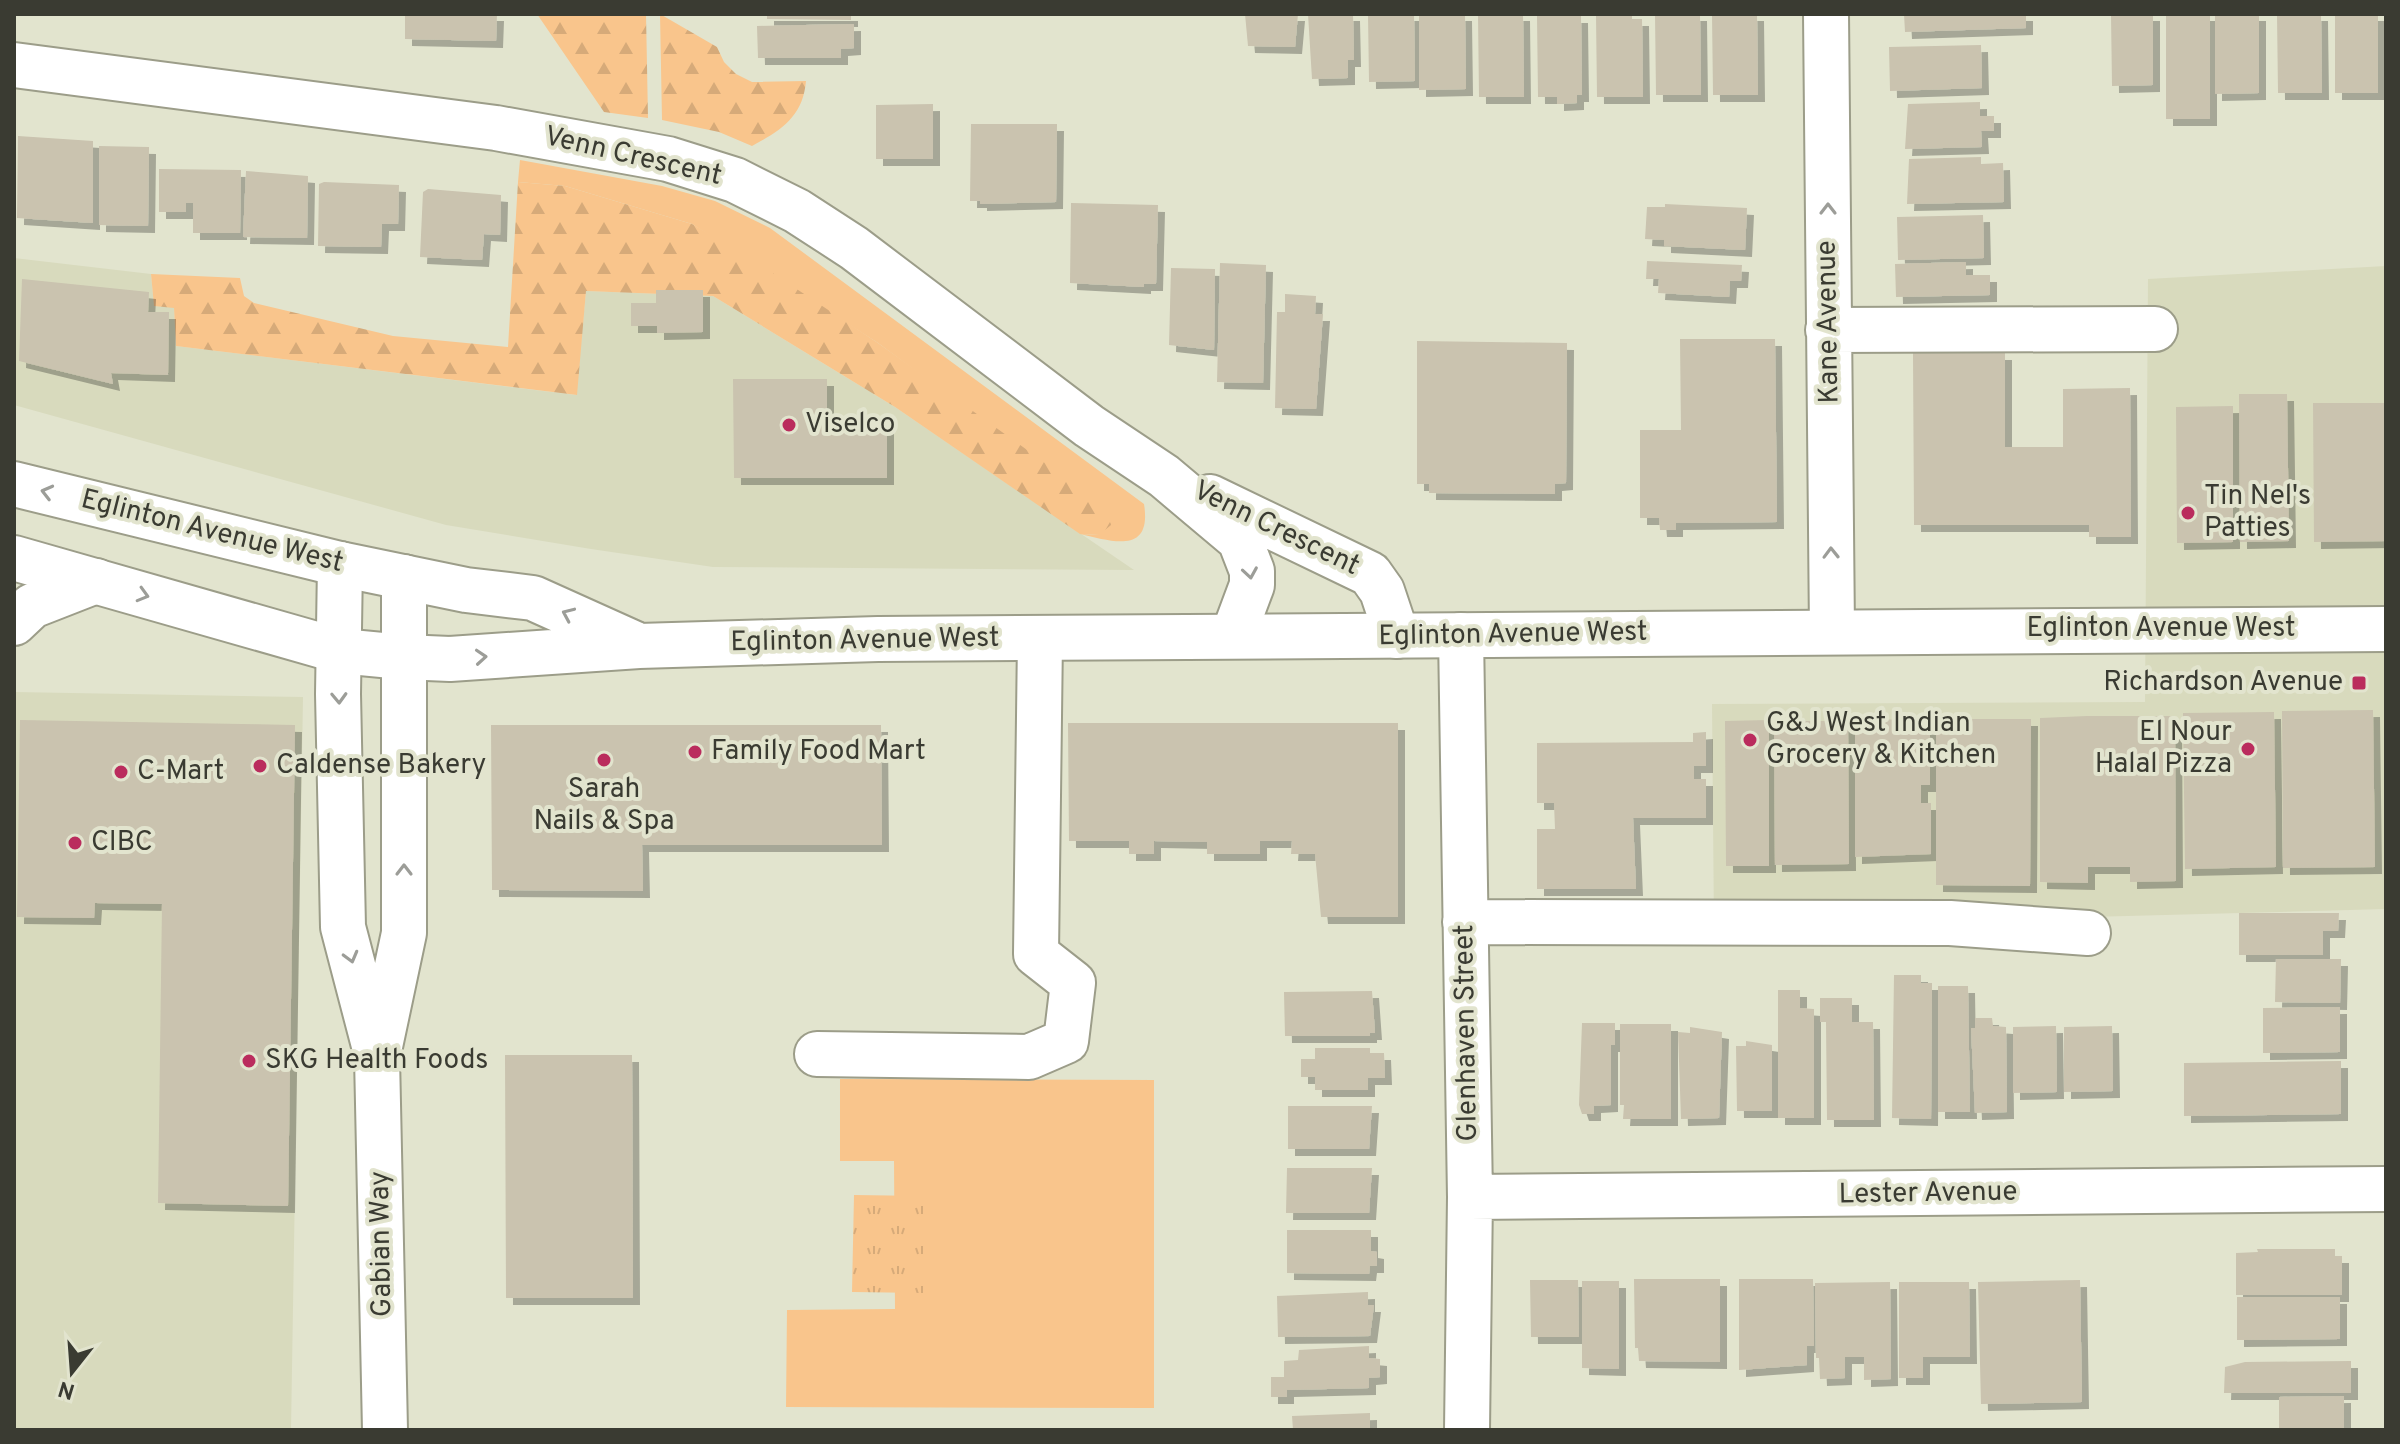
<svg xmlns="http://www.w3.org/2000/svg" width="2400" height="1444" font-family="Overpass,sans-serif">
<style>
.built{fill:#d8dabd}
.green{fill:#f9c58c}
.forest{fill:url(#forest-firs)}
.park{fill:url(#park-tufts)}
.building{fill:#cac3af;filter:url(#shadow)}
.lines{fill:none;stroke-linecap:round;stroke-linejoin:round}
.minor-casing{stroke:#9c9d89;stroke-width:48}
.major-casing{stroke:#9c9d89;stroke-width:48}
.minor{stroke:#fff;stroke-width:44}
.major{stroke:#fff;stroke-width:44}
.oneway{stroke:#9c9d98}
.poi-dot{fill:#ba2c5d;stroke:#e2e4ce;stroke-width:3}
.labels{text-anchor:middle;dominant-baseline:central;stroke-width:8;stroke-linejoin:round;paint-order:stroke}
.street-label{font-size:28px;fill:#3a3b32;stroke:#e2e4ce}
.poi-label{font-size:28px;fill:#3a3b32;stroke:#e2e4ce;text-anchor:start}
</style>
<defs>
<pattern id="forest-firs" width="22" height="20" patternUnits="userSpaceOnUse" patternTransform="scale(2)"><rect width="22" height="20" fill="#f9c58c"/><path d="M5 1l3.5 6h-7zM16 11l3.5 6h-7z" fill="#d6aa79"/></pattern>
<pattern id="park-tufts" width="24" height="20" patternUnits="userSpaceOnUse" patternTransform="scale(2)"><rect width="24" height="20" fill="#f9c58c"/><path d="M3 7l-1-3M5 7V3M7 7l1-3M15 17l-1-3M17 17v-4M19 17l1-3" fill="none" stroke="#d6aa79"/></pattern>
<filter id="shadow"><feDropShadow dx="7" dy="7" stdDeviation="0" flood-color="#0004"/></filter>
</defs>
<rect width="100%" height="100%" fill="#e2e4ce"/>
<path class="built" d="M14 258 151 274 154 306 174 307 176 346 576 395 586 291 713 296 895 407 1134 570 713 567 591 549 446 525 14 405Z
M2386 266V909L1714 927 1712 704 2145 702 2148 279Z
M14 692 303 697 291 1430H14Z"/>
<path class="green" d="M520 160 662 186 715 201 770 228 1144 504C1152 554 1114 542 1080 534L1099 535 966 408 878 343 692 224 565 186 518 182Z
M840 1079 1154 1080V1408L786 1407 787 1310 895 1309 894 1161H840Z"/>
<path class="forest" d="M537 14H646L648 118 604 112Z
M660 14 717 47 724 62 736 74 752 82 806 81C803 116 782 130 752 146L719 132 662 120Z
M518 182 565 186 692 224 750 258 878 343 1108 508 1111 525 1099 535 1080 534 895 407 713 296 586 291 577 395 176 346 174 308 154 306 151 274 240 278 244 296 254 303 393 336 508 347Z"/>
<path class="park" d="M854 1195 925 1196 923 1293 852 1292Z"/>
<path class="building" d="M405 14H497L496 41 405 39Z
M767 14H851V20L767 19Z
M1245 14H1298L1295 47 1248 46Z
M1308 14H1353L1354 60H1348V78L1312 79Z
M1368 14H1414L1415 81 1369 82Z
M1419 14H1465L1466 89 1419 90Z
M1478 14H1523L1524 97H1479Z
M1655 14H1700L1701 95H1656Z
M1712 14H1757L1758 95H1713Z
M1904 14H2026V28L1905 32Z
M2111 14H2153V85L2112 86Z
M2166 14H2210V119H2166Z
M2215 14H2259V93L2215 94Z
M2277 14H2321L2322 93H2278Z
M2335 14H2378V93H2335Z
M1596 15H1632V19H1642L1643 97H1597Z
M1537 16H1581L1582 95H1577V103L1557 104V97H1538Z
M854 24V48L841 49V58H758L757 26Z
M1981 45 1982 88 1890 91 1889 47Z
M1980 102V116H1994V131H1981L1982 147 1905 149 1908 104Z
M933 104V159H876V105Z
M971 124H1057L1056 202 980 204V201H970Z
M18 136 93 141V223L17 218Z
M99 146 149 147 148 226 99 225Z
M1981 157V164L2003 163 2004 202 1907 204 1909 159Z
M159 169 241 170 240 233H193V203H186V212H159Z
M246 171 308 176 307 238 243 237Z
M324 182 399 185 398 224H382L381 247 318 246 319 184Z
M428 189 501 195 500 235 484 234 482 260 420 257 423 192Z
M1071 203 1158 205 1156 284H1144V287L1070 283Z
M1665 204 1747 208 1745 250 1664 246V240L1645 239 1647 207H1665Z
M1983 215 1984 258 1898 260 1897 217Z
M1647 261 1742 265 1741 281H1730L1729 297 1658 293 1659 279H1646Z
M1966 262V275H1990V295L1896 297 1895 264Z
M1220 263 1266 265 1263 383 1217 382Z
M1171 268 1215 269 1214 350 1169 345Z
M22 279 149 292 148 312H169L168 375 111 373 113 384 19 361Z
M656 290H703V332L657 333V326H631V303H656Z
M1285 294 1316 296 1315 314H1323L1316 409 1275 408 1277 312H1285Z
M1680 339H1775L1777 522 1676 523V530H1660L1659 518H1640V430H1681Z
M1417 341 1567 343 1566 483 1555 484V494L1429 493V484H1417Z
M1913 353H2005V447H2063V389L2130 388 2131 537H2089V525H1914Z
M733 379H827V419H887V478H734Z
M2239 394H2287L2289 541 2240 542Z
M2313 403H2386V541L2314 542Z
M2233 406V542L2177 543 2176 407Z
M2373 710 2375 867 2283 868 2282 711Z
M2274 712 2276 867 2185 869 2183 713Z
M2087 716H2175L2176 881 2130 882V867H2088V883L2040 882V718Z
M1930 719V785H1921V803H1931V854L1855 857V720Z
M1936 719H2031L2030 886 1936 885Z
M20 720 295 725 288 1206 158 1203 162 904 95 903 94 918 17 917Z
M1769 720V866H1726L1725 721Z
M1774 721H1848L1849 864 1775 865Z
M1068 723H1398V917H1321L1315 854H1291L1292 841H1260V854H1207V842L1154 841V854H1129V841H1069Z
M491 725H881L882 845H642L643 891 492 890Z
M1706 732V766H1694V779H1706V818H1633L1636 889H1537V829H1555L1554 803H1537V743L1693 742V733Z
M2239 913H2339L2338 931H2323V955H2239Z
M2276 959H2341L2340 1003 2275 1002Z
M1894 975H1921V983H1932L1931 1119 1892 1118Z
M1938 986H1968L1970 1112H1938Z
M1778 990H1800V1008L1814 1009V1118H1778Z
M1372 991 1375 1033H1370V1036H1285L1284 992Z
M1820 998H1852V1022H1873L1874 1120H1827L1826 1022H1820Z
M2340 1007V1052L2263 1053V1008Z
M1975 1018H1992L1993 1026 2006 1027 2007 1112 1975 1113 1971 1028H1975Z
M1582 1023H1615V1045H1611V1105L1594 1106V1114H1582L1579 1105Z
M1620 1024H1671V1119H1623L1624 1105H1620Z
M2056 1026 2057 1092 2013 1093V1027Z
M2112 1026 2113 1091 2064 1092V1027Z
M1690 1027 1722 1032 1719 1118 1681 1119 1678 1032 1690 1033Z
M1746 1041 1772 1045V1111H1737L1736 1046H1746Z
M1315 1048H1370V1053H1384L1385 1078H1368V1090H1315V1077H1301V1059H1315Z
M505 1055H632L633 1298H506Z
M2341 1061V1114L2184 1116V1063Z
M1288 1106H1372L1369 1149H1288Z
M1287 1168H1372L1369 1213H1286Z
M1287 1230H1371V1251L1377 1252V1266H1370L1369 1274 1287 1273Z
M2257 1249H2335V1256H2342V1295H2236V1253L2258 1252Z
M1634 1279H1720V1362L1639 1361 1638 1348H1635Z
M1739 1279H1813L1814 1346H1807V1365L1739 1370Z
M1530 1280H1578L1579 1337H1531Z
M2080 1280 2082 1402 1981 1404 1978 1282Z
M1582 1281H1619V1369L1582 1368Z
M1890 1282 1891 1379 1864 1380V1357H1845V1378L1820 1379 1819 1358H1816L1815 1283Z
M1899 1282H1969L1970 1357H1923V1378H1899Z
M1368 1292V1305H1374L1370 1336 1278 1337 1277 1296Z
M2237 1297H2340V1339L2237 1340Z
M1369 1346V1358L1380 1359V1377L1369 1378V1388L1287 1390V1397H1271V1377H1284V1361L1298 1360 1299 1350Z
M2351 1361V1393H2224L2225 1367 2245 1362Z
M2344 1396V1430H2279V1397Z
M1370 1413V1430H1293L1292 1416Z"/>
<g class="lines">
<g class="minor-casing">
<path id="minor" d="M1826 14 1832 631
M14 65 496 128 668 159 735 180 797 211 854 248 1089 426 1164 476 1240 540 1252 571V585L1233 636
M1828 330 2155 329
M1210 497 1370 574 1382 591 1397 636
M340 564 338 694 343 927 377 1057 385 1430
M14 623 32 606 96 581
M1461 635 1470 1197 1467 1430
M1465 922 1950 923 2088 933
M379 1051 404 933V577
M817 1054 1029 1057 1066 1041 1073 983 1036 954 1040 638
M1470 1197 2386 1189"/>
</g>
<g class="major-casing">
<path id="major" d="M14 484 340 564 466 590 533 598 633 643
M14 558 340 651 403 657 450 659 639 646 878 639 2386 629"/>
</g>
<use href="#minor" class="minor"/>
<use href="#major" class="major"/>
</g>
<defs><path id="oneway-chevron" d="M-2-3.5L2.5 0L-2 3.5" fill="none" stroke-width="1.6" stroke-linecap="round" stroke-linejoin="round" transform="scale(2)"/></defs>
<g class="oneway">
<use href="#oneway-chevron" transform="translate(1828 209) rotate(-90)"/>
<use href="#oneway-chevron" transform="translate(47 492) rotate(-166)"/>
<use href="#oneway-chevron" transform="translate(1831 553) rotate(-91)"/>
<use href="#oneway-chevron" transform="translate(1250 573) rotate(81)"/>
<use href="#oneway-chevron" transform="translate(143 595) rotate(16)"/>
<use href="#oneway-chevron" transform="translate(568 614) rotate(-156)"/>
<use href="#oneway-chevron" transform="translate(481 657) rotate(-4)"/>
<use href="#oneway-chevron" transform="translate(339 698) rotate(88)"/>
<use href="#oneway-chevron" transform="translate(404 870) rotate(-90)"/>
<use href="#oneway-chevron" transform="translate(351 957) rotate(75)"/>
</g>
<g class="poi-dot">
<circle cx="789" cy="425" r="8"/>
<circle cx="2188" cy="513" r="8"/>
<rect x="2351" y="675" width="16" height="16" rx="4"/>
<circle cx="1750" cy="740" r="8"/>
<circle cx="2248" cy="749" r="8"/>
<circle cx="695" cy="752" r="8"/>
<circle cx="604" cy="760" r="8"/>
<circle cx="260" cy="766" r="8"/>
<circle cx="121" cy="772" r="8"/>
<circle cx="75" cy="843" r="8"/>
<circle cx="249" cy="1061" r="8"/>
</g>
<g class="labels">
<g class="street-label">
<text transform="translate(633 157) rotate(13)">Venn Crescent</text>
<text transform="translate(1829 322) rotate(-91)">Kane Avenue</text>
<text transform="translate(1276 529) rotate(26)">Venn Crescent</text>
<text transform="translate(212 532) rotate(14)">Eglinton Avenue West</text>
<text x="2161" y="629">Eglinton Avenue West</text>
<text transform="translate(1513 635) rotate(-1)">Eglinton Avenue West</text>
<text transform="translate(865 641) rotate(-1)">Eglinton Avenue West</text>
<text transform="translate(1467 1033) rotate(-91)">Glenhaven Street</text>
<text transform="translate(1928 1194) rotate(-1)">Lester Avenue</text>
<text transform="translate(382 1244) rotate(-91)">Gabian Way</text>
</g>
<g class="poi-label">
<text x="805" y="425">Viselco</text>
<text x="2204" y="497">Tin Nel's<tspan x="2204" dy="32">Patties</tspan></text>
<text x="2343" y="683" text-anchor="end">Richardson Avenue</text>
<text x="1766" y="724">G&amp;J West Indian<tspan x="1766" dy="32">Grocery &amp; Kitchen</tspan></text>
<text x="2232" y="733" text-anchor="end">El Nour<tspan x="2232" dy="32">Halal Pizza</tspan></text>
<text x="711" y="752">Family Food Mart</text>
<text x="276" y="766">Caldense Bakery</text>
<text x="137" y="772">C-Mart</text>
<text x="604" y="790" text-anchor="middle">Sarah<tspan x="604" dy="32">Nails &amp; Spa</tspan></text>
<text x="91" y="843">CIBC</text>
<text x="265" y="1061">SKG Health Foods</text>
</g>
</g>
<rect width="2400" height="1444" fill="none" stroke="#3a3b32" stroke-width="32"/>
<g transform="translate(72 1372) rotate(197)" stroke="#e2e4ce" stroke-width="6" paint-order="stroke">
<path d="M0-6L14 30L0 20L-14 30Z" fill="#3a3b32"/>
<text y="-12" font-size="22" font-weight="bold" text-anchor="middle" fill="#3a3b32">N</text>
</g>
</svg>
